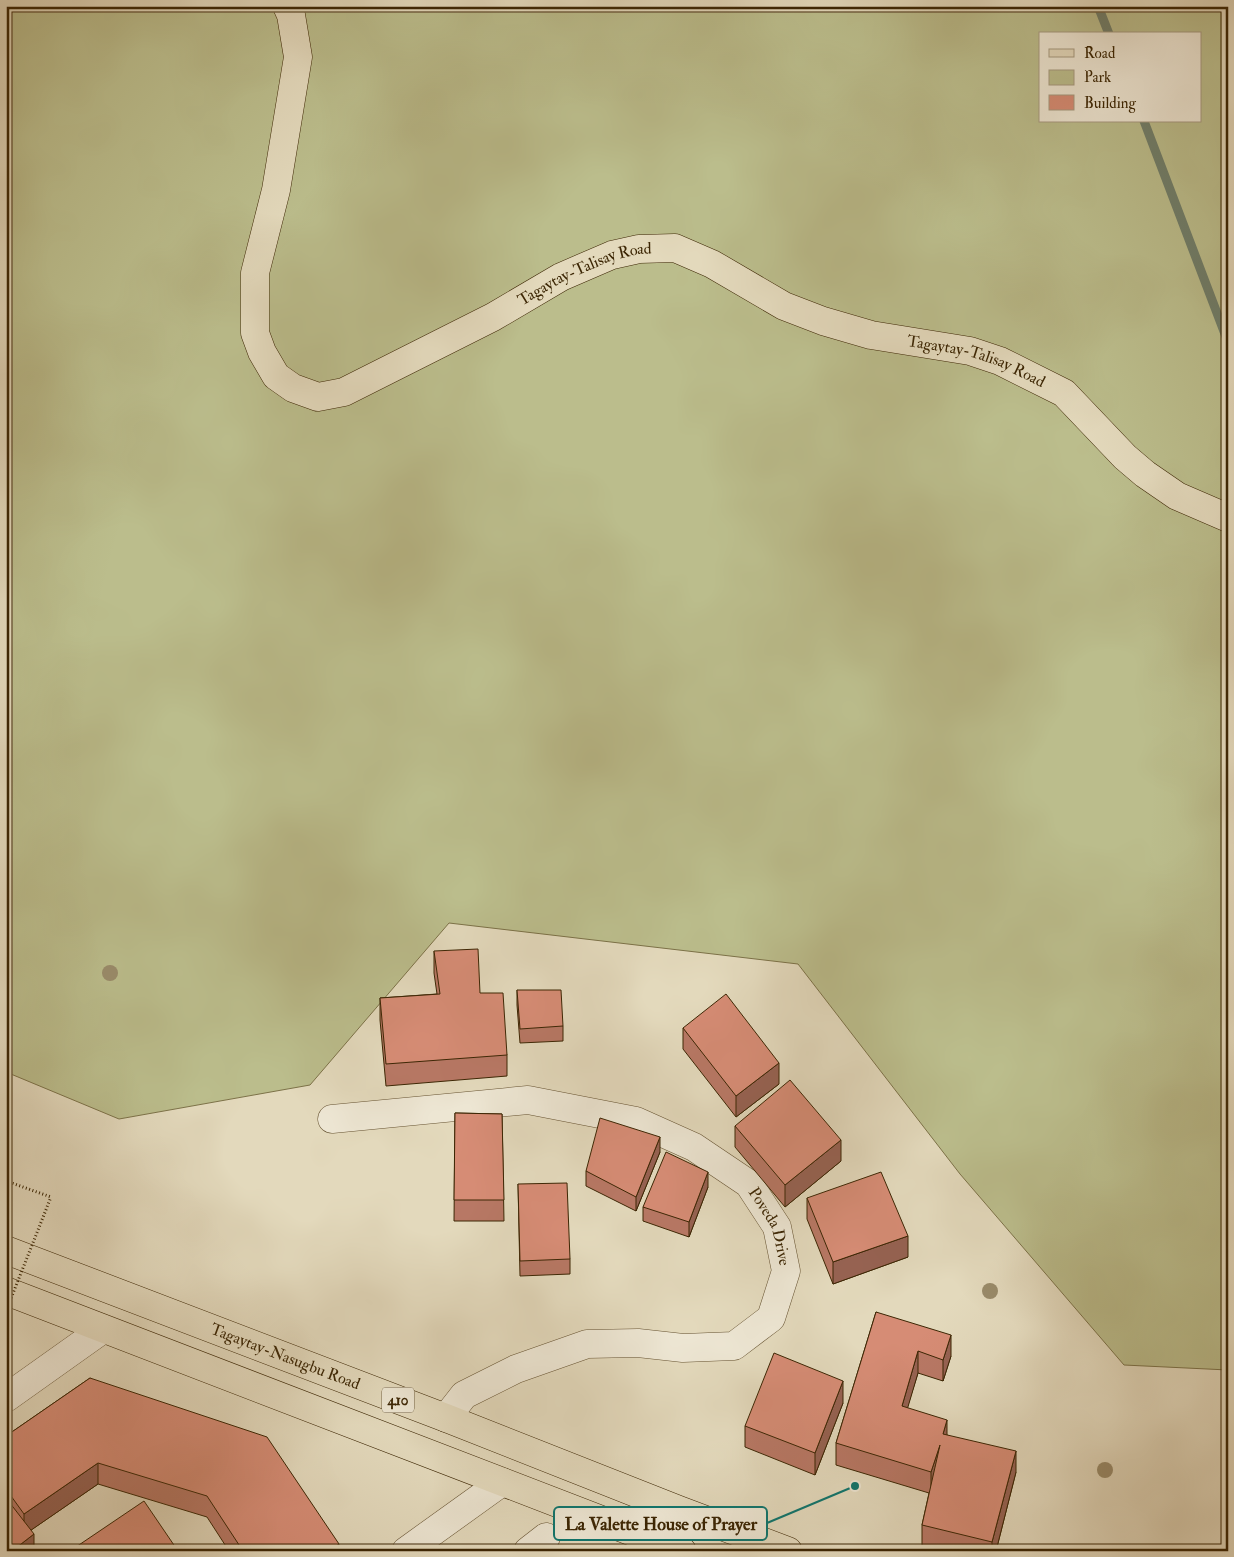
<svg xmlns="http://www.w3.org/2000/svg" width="1234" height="1557" font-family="'IM FELL Double Pica',serif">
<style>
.green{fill:#bbbd8c;stroke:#7c7248;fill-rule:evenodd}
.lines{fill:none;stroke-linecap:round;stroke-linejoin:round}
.stream{stroke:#717f6b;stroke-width:9}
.minor-casing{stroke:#665332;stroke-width:29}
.major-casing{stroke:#3c2604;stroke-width:29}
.path{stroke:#3c2604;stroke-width:3;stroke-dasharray:1 2.5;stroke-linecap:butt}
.minor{stroke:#ede6d3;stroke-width:28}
.major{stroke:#e3d9bc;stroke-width:28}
.path-bridge{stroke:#3c2604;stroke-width:3;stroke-dasharray:1 2.5;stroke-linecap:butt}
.tree{fill:#998b6a}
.wall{fill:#b87865;stroke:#3c2604}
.shaded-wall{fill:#966252;stroke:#3c2604}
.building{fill:#d68c75;stroke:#3c2604}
.labels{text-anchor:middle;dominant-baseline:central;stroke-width:5;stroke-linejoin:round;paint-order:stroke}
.shield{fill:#ede6d3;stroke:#716042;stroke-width:1}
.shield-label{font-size:15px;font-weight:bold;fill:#3c2604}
.street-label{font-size:16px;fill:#3c2604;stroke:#ede6d3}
.leader{fill:none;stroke:#0f766e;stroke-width:2}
.callout-dot{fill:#0f766e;stroke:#ede6d3;stroke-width:2}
.callout{fill:#ede6d3;stroke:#0f766e;stroke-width:2}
.callout-label{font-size:18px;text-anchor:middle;font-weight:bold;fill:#3c2604}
</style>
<rect width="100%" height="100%" fill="#e3d9bc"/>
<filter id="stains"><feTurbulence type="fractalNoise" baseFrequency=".004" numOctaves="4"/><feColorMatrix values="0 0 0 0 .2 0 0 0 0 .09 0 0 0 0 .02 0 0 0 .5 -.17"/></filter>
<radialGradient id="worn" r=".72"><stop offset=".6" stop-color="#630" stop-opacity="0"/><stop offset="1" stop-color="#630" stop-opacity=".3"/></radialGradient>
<path class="green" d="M6 6H1228V1370L1124 1365 960 1174 798 964 449 923 310 1085 119 1119 6 1072ZM1040 34H1200V121H1040Z"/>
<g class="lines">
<path class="stream" d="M1098 6 1109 34
M1144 121 1228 342"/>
<g class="minor-casing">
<g id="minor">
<path id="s1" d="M332 1119 528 1100 636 1121 694 1147 749 1184 777 1227 786 1271 771 1318 734 1346 683 1348 638 1343 587 1344 516 1369 464 1395 446 1418"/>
<path d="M6 1398 103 1329"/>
<path d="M406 1551 502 1482"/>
<path d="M528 1551 546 1537"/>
</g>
</g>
<g class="major-casing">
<g id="major">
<path id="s2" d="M287 6 291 15 298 57 276 190 255 273V333L262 352 276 376 293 388 318 397 344 392 493 317 561 277 612 255 639 249 675 248 712 264 784 306 823 321 871 335 970 351 1000 361 1064 393 1125 457 1145 474 1177 496 1228 518"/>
<path id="s3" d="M6 1250 446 1418 679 1510 788 1551"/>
<path d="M6 1291 682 1551"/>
</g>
</g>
<path class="path" d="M6 1181 51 1197"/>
<use href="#minor" class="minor"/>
<use href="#major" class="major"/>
<path class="path-bridge" d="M6 1311 51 1197"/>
</g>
<g class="tree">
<circle cx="110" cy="973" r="8"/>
<circle cx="990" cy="1291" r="8"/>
<circle cx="1105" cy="1470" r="8"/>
</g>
<path class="wall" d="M434 951 480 993 507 1055V1076L386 1086 380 1020V998L437 994 434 973Z
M517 990 563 1026V1041L520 1043 517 1005Z
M683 1028 779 1084 736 1117 683 1049Z
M455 1113 502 1114 504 1221H454Z
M735 1126 841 1161 785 1207 735 1147Z
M660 1152 636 1211 586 1186V1171Z
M518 1184 570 1259V1274L520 1276Z
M708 1187 689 1237 643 1221V1207Z
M807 1198 908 1257 833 1284 807 1219Z
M876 1312 951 1356 943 1381 918 1373 907 1408 947 1435 1016 1472 996 1551H940L922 1547V1525L929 1493 836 1465V1443Z
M90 1378 339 1551H229L207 1517 98 1484 31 1530 34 1551H6V1436Z
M843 1403 815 1475 745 1447V1426Z"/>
<path class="shaded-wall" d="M779 1063V1084L736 1117V1096Z
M660 1137V1152L636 1211V1197Z
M841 1140V1161L785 1207V1185Z
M708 1172V1187L689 1237V1222Z
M908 1236V1257L833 1284V1262Z
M951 1335V1356L943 1381V1360Z
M918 1351V1373L902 1427V1406Z
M843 1381V1403L815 1475V1453Z
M947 1420V1441L943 1434Z
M940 1445 931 1494V1472Z
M1016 1451V1472L996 1551H992V1542Z
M98 1463V1484L24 1535V1514Z
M34 1534V1551H12Z
M339 1544V1551H329Z"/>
<path class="building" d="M478 949 480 993H503L507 1055 386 1064 380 998 440 994 434 951Z
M517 990H561L563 1026 520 1029Z
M726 994 779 1063 736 1096 683 1028Z
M790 1080 841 1140 785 1185 735 1126Z
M455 1113 502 1114 504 1200H454Z
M600 1118 660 1137 636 1197 586 1171Z
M666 1152 708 1172 689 1222 643 1207Z
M881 1172 908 1236 833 1262 807 1198Z
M567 1183 570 1259 520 1261 518 1184Z
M876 1312 951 1335 943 1360 918 1351 902 1406 947 1420 943 1434 1016 1451 992 1542 922 1525 940 1445 931 1472 836 1443Z
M774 1353 843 1381 815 1453 745 1426Z
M90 1378 267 1437 339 1544 329 1551H243L207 1496 98 1463 24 1514 6 1489V1436Z
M6 1498 34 1534 12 1551H6Z
M144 1501 178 1551H70Z
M1051 1547 1070 1551H1050Z"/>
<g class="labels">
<rect class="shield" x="382" y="1387.5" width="32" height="25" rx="4"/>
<g class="shield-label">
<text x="398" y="1400">410</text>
</g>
<g class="street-label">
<text stroke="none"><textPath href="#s2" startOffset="724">Tagaytay-Talisay Road</textPath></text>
<text stroke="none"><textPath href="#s2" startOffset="1144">Tagaytay-Talisay Road</textPath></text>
<text stroke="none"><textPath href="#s1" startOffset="485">Poveda Drive</textPath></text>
<text stroke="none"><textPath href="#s3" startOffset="299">Tagaytay-Nasugbu Road</textPath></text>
</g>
</g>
<path class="leader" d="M855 1486L767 1523"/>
<circle class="callout-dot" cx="855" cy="1486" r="5"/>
<rect class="callout" x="554" y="1507" width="213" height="33" rx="5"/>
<g class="callout-label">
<text x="661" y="1530">La Valette House of Prayer</text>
</g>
<rect width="1234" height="1557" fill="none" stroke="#e3d9bc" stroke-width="25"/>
<rect x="8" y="8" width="1219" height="1542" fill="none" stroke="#3c2604" stroke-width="2.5"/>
<rect x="12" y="12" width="1209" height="1532" fill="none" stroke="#3c2604"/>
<rect x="1039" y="32" width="162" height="90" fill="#ede6d3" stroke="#a69980"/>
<rect x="1049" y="49" width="25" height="8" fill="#e3d9bc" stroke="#a69980"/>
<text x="1084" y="58" font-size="15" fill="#3c2604">Road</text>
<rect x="1049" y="70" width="25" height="15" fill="#bbbd8c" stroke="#a69980"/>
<text x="1084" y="82" font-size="15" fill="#3c2604">Park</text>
<rect x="1049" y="95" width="25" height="15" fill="#d68c75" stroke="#a69980"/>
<text x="1084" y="108" font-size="15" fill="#3c2604">Building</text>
<rect width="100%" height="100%" filter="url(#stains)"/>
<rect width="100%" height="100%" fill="url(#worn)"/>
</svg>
